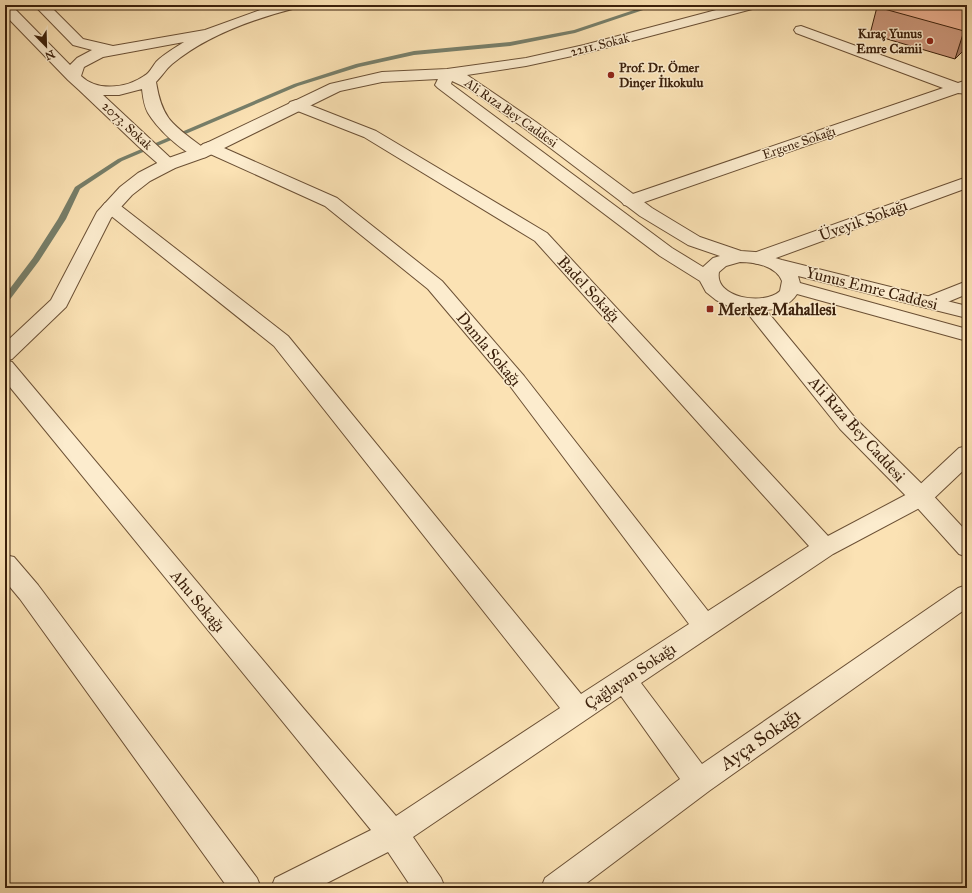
<svg xmlns="http://www.w3.org/2000/svg" width="972" height="893" font-family="'IM FELL Great Primer',serif">
<style>
.lines{fill:none;stroke-linecap:round;stroke-linejoin:round}
.stream{fill:#777f6a;fill-rule:evenodd}
.minor-casing{stroke:#6b5035;stroke-width:2}
.tertiary-casing{stroke:#6b5035;stroke-width:2}
.minor{fill:#fcecce;fill-rule:evenodd}
.tertiary{fill:#fcecce;fill-rule:evenodd}
.wall{fill:#ce9a7e;stroke:#3b200b}
.shaded-wall{fill:#a77d67;stroke:#3b200b}
.building{fill:#efb393;stroke:#3b200b}
.poi-dot{fill:#8f2418;stroke:#fcecce;stroke-width:1.5}
.labels{text-anchor:middle;dominant-baseline:central;stroke-width:3;stroke-linejoin:round;paint-order:stroke}
.far-poi-label{font-size:13px;font-weight:bold;fill:#3b200b;stroke:#fcecce;text-anchor:end}
.far-street-label{font-size:13px;fill:#3b200b;stroke:#fcecce}
.street-label{font-size:16px;fill:#3b200b;stroke:#fcecce}
.poi-label{font-size:16px;font-weight:bold;fill:#3b200b;stroke:#fcecce;text-anchor:start}
.near-street-label{font-size:19px;fill:#3b200b;stroke:#fcecce}
</style>
<rect width="100%" height="100%" fill="#fbe2b4"/>
<filter id="stains"><feTurbulence type="fractalNoise" baseFrequency=".005" numOctaves="4"/><feColorMatrix values="0 0 0 0 .2 0 0 0 0 .09 0 0 0 0 .02 0 0 0 .5 -.17"/></filter>
<radialGradient id="worn" r=".72"><stop offset=".6" stop-color="#630" stop-opacity="0"/><stop offset="1" stop-color="#630" stop-opacity=".3"/></radialGradient>
<g class="lines">
<path class="stream" d="M649 5H658L575 33 510 46 414 55 359 67 298 86 122 161 80 189 66 219 39 261 8 302H5V295L33 258 58 219 75 187 118 159 294 84 356 64 414 51 510 42 574 30Z"/>
<g class="minor-casing">
<path id="minor" d="M5 5H11L70 65 77 58 92 50 73 45 34 5H49L83 39 113 46 205 30 274 5H298L296 8C253 19 207 35 172 64 166 69 162 76 156 82 162 119 172 124 201 146L203 144 209 142 215 144 337 198 442 281 524 376 708 611 809 546 535 241 364 137 290 108 288 105 290 102 296 100 302 102 376 131 547 233 828 536 913 491 959 448 967 446V467L929 503 833 554 641 683 702 764 958 588 967 585V608L709 791 580 888H541L545 878 680 779 621 696 413 837 441 878 445 888H412L388 852 317 888H271L275 878 371 830 5 381V360L12 362 304 709 396 816 560 708 274 346 105 211 102 207 105 203 111 202 117 203 288 336 581 694 689 624 510 386 428 289 325 206 208 153 206 157C201 158 198 158 194 156 178 148 157 128 148 113 144 106 143 97 142 89L119 95H103L177 164 175 168 169 169 163 168 139 147 79 90 68 80 5 15ZM184 42C175 48 164 54 156 62 152 67 150 73 144 76 127 88 97 92 81 76L84 67 103 57Z
M801 26 958 83 967 80V94L958 93 636 205 630 206 624 205 621 201 624 197 943 88 796 33 794 30 796 27Z
M967 177V188L765 262 758 264 751 262 749 258 751 254Z
M967 281V294L938 306 931 308 924 306 921 302 924 298Z
M5 555 14 557 38 585 257 878 261 888H228L20 599 5 581Z"/>
</g>
<g class="tertiary-casing">
<path id="tertiary" d="M735 5H758L756 8 586 53 526 66 467 75 536 122 652 208 700 237 741 251 755 252 782 260 967 306V318L798 276 800 283 967 329V341L797 294C790 305 779 309 766 310L856 419 929 491 967 532V557L959 554 913 503 840 429 745 310 730 307 716 300 706 292 700 281 660 256 438 88 435 85 438 79 382 82 340 91 206 157 175 168 150 181 132 195 111 218 66 307 12 359 5 361V343L51 300 97 212 120 187 138 173 163 160 194 149 330 84 382 72 447 69 526 58 584 45ZM452 81 469 89 524 128 640 216 688 245 720 256 713 258 703 267 672 248 451 84ZM740 262C755 262 776 266 782 281L780 291C764 306 714 298 719 272L726 266Z"/>
</g>
<use href="#minor" class="minor"/>
<use href="#tertiary" class="tertiary"/>
</g>
<path class="wall" d="M967 5V47L955 59 870 34 877 7Z"/>
<path class="shaded-wall" d="M967 28V47L955 59 964 31Z"/>
<path class="building" d="M879 5H967V28L964 31 877 7Z"/>
<g class="poi-dot">
<circle cx="930" cy="41" r="4"/>
<circle cx="611" cy="75" r="4"/>
<rect x="706" y="305" width="8" height="8" rx="2"/>
</g>
<g class="labels">
<g class="far-poi-label">
<text x="922" y="34">Kıraç Yunus<tspan x="922" dy="15">Emre Camii</tspan></text>
<text x="619" y="68" text-anchor="start">Prof. Dr. Ömer<tspan x="619" dy="15">Dinçer İlkokulu</tspan></text>
</g>
<g class="far-street-label">
<text transform="translate(600 45) rotate(-14)">2211. Sokak</text>
<text transform="translate(511 113) rotate(35)">Ali Rıza Bey Caddesi</text>
<text transform="translate(127 126) rotate(43)">2073. Sokak</text>
<text transform="translate(799 143) rotate(-19)">Ergene Sokağı</text>
</g>
<g class="street-label">
<text transform="translate(863 220) rotate(-20)">Üveyik Sokağı</text>
<text transform="translate(872 288) rotate(14)">Yunus Emre Caddesi</text>
<text transform="translate(589 289) rotate(47)">Badel Sokağı</text>
<text transform="translate(489 349) rotate(50)">Damla Sokağı</text>
<text transform="translate(857 429) rotate(48)">Ali Rıza Bey Caddesi</text>
<text transform="translate(198 601) rotate(50)">Ahu Sokağı</text>
<text transform="translate(630 676) rotate(-34)">Çağlayan Sokağı</text>
</g>
<g class="poi-label">
<text x="718" y="309">Merkez Mahallesi</text>
</g>
<g class="near-street-label">
<text transform="translate(760 739) rotate(-35)">Ayça Sokağı</text>
</g>
</g>
<rect width="972" height="893" fill="none" stroke="#fbe2b4" stroke-width="20"/>
<rect x="6" y="6" width="960" height="881" fill="none" stroke="#3b200b" stroke-width="2"/>
<rect x="10" y="10" width="952" height="873" fill="none" stroke="#3b200b"/>
<g transform="translate(46 46) rotate(157)" stroke="#fcecce" stroke-width="3" paint-order="stroke">
<path d="M0-3L7 15L0 10L-7 15Z" fill="#3b200b"/>
<text y="-6" font-size="11" font-weight="bold" text-anchor="middle" fill="#3b200b">N</text>
</g>
<rect width="100%" height="100%" filter="url(#stains)"/>
<rect width="100%" height="100%" fill="url(#worn)"/>
</svg>
